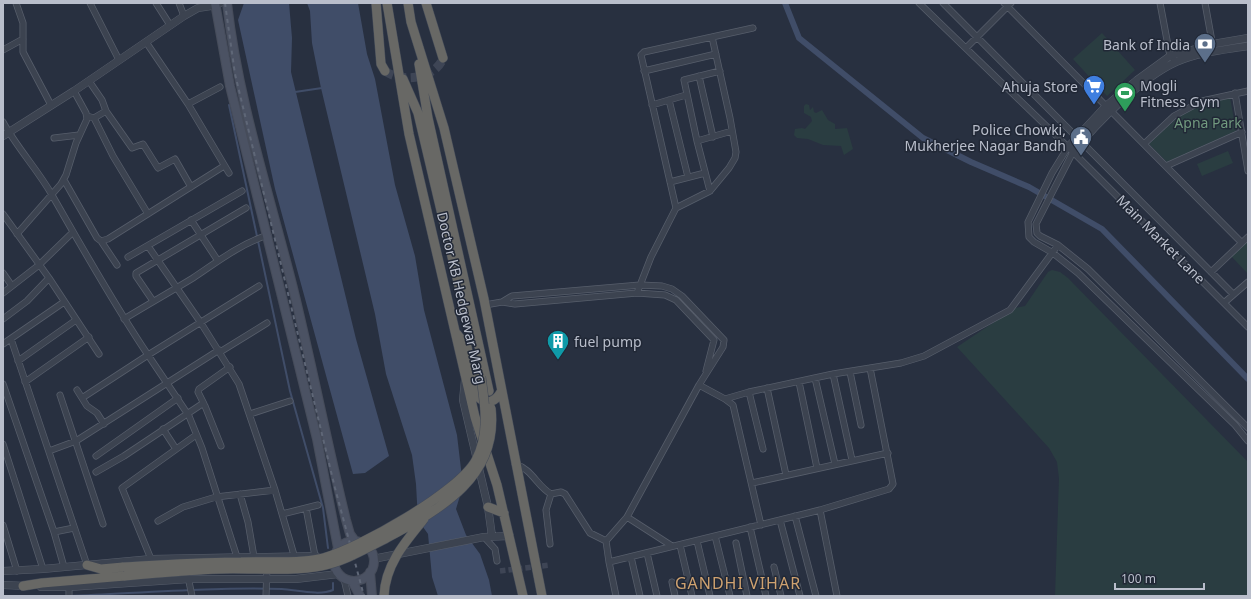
<svg xmlns="http://www.w3.org/2000/svg" width="1251" height="599" font-family="'Noto Sans',sans-serif">
<style>
.green{fill:#2a3d41}
.water{fill:#404d68}
.lines{fill:none;stroke-linecap:round;stroke-linejoin:round}
.stream{stroke:#404d68;stroke-width:2}
.canal{stroke:#404d68;stroke-width:6}
.minor-tunnel{stroke:#3e4555;stroke-width:5.5;stroke-dasharray:5.5 3;stroke-linecap:butt}
.trunk-tunnel{stroke:#3e4555;stroke-width:9;stroke-dasharray:9 4.5;stroke-linecap:butt}
.minor-casing{stroke:#575e6b;stroke-width:7}
.tertiary-casing{stroke:#575e6b;stroke-width:8}
.secondary-casing{stroke:#464c5a;stroke-width:10}
.trunk-casing{stroke:#444b58;stroke-width:10}
.minor{stroke:#3c4350;stroke-width:5.5}
.tertiary{stroke:#3c4350;stroke-width:7}
.secondary{stroke:#4b5263;stroke-width:8}
.trunk{stroke:#686865;stroke-width:9}
.rail{stroke:#5f6777;stroke-width:2;stroke-dasharray:4 4;stroke-linecap:butt}
.trunk-bridge-casing{stroke:#444b58;stroke-width:10;stroke-linecap:butt}
.trunk-bridge{stroke:#686865;stroke-width:9}
.labels{text-anchor:middle;dominant-baseline:central;stroke-width:3;stroke-linejoin:round;paint-order:stroke}
.poi-label{font-size:14px;fill:#b9becb;stroke:#212836;text-anchor:end}
.park-label{font-size:14px;fill:#729a7f;stroke:#212836}
.street-label{font-size:14px;fill:#b9becb;stroke:#212836}
.quarter-label{font-size:16px;letter-spacing:1px;fill:#cfa270;stroke:#212836}
</style>
<rect width="100%" height="100%" fill="#283040"/>
<path class="green" d="M1102 33 1135 70 1107 96 1073 59Z
M1230 97 1236 131 1167 162 1149 144C1165 129 1182 111 1203 103 1211 100 1222 99 1230 97Z
M806 104 809 105 810 110 813 107 814 112 816 113 822 110 828 120 835 124V129L847 128 853 149 844 155 841 146 823 145 808 139 797 138 794 135 795 129 802 128 805 129 812 121 811 117 804 113V106Z
M1228 151 1233 163 1202 176 1197 164Z
M1248 240V274L1231 256Z
M1052 270 1060 272 1068 278 1248 462V596H1055L1059 478 1057 462 1049 448 957 347 1015 308 1025 306 1048 272Z"/>
<path class="water" d="M244 3H289L292 38 291 72 356 339 389 456 365 473 353 474 275 189 238 20Z
M307 3H358L367 54 375 79 395 185 415 256 424 310 439 367 457 435 463 486 456 509 466 535 480 554 489 580 492 596H438L432 577 428 534 418 520 416 484 412 455 386 374 375 314 321 88 312 43 310 11Z"/>
<g class="lines">
<path class="stream" d="M295 92 322 88
M229 105 290 391 323 508 328 548
M70 596C141 593 211 587 282 589 297 590 319 596 333 590V583"/>
<path class="canal" d="M785 3 799 38 923 138 971 162 1029 187 1102 229 1248 379"/>
<path class="minor-tunnel" d="M500 571 550 565"/>
<path class="trunk-tunnel" d="M385 71C401 83 436 79 443 58"/>
<g class="minor-casing">
<path id="minor" d="M16 3 23 23V52L51 105
M90 3 119 60
M156 3 170 25
M179 3 184 16
M919 3 1068 147 1248 327
M943 3 1233 294
M1004 3 1106 106
M1160 3 1170 56 1176 62
M1205 3 1213 47
M146 42 188 104 229 173
M966 48 1011 3
M3 50 23 39
M644 71 716 54
M699 76 713 137
M89 81 102 100 106 111
M1235 93 1248 171
M669 100 688 177
M188 104 220 87
M652 105 686 95
M1112 112 1241 242
M87 116 94 118 106 111 132 148 143 144 158 168 175 159 191 187
M94 118 113 156 148 214
M3 122C17 148 38 170 52 195 83 249 113 303 148 355L259 286
M54 138 79 135
M697 141 684 80 720 71
M1144 144 1174 116 1202 101 1248 91
M1068 147 1052 173 1028 222 1029 237 1034 242 1053 253 1078 273 1235 425 1248 441
M1073 152 1036 224 1037 233 1040 236 1058 245 1088 269 1248 428
M1166 166 1242 132
M64 180 97 238 101 241 108 239 224 166
M670 182 705 173
M710 191 697 141 732 131
M676 208 641 55 644 52 712 37
M3 214 49 278 99 354
M191 220 218 261
M17 234 61 184 66 175 76 143 87 119 86 113 74 91
M101 241 117 265
M148 246 201 323 239 384 275 490 294 555
M128 257 242 191
M1211 272 1248 237
M3 273 12 286
M3 293 39 265 72 233
M637 293 651 257 676 208 710 191 729 168 735 158 736 152 730 118 712 37 753 28
M153 301 136 276V273L246 208
M502 302 515 304 637 293 665 295 676 300 714 340 706 371
M1225 302 1248 282
M485 305 502 302 512 296 640 285 662 286 672 289 682 296 724 340 723 347 699 385
M3 319 27 301 49 278
M124 319C147 305 170 292 193 278 217 262 240 244 268 235
M11 339 87 565
M3 344 64 302
M220 352 267 323
M18 361 76 320
M850 372 861 425
M833 374 852 460
M815 378 835 464
M25 382 89 337
M799 382 817 468
M3 384 54 532 64 567
M767 388 786 475
M77 390 87 406 97 413 104 424
M749 392 763 449
M60 395 103 524
M82 398 148 355 189 416 202 448 237 557
M725 399 733 405 761 525
M204 404 198 392 199 389 230 367
M250 414 290 401
M163 429 176 449
M3 444 43 569
M49 451 76 441 219 350
M96 456 178 398
M515 464C532 469 537 486 551 494L561 492 565 494 590 533 606 541 627 517 699 385 725 399 749 392 833 374 901 363 924 356 1010 310 1058 245
M96 472 124 456 202 404 205 406 221 446
M752 483 888 453
M240 494 248 522 254 557
M306 508 315 556
M282 514 318 505
M795 516 816 596
M627 517 672 546
M780 520 800 596
M158 521 183 507 216 497 275 490
M3 525 17 571
M750 527 766 596
M54 532 74 528
M715 536 730 596
M484 537 495 549 497 561
M606 541 609 562 616 596
M697 541 710 596
M736 543 747 596
M550 544 546 510 551 494
M680 545 692 596
M647 553 657 596
M631 557 640 596
M151 559 122 488 196 435
M609 562 820 510
M774 567 781 596
M188 577 192 596
M344 579 348 596
M672 582 675 596
M69 596V587
M266 596 267 566
M837 596 820 510 889 489 893 484 870 368"/>
</g>
<g class="tertiary-casing">
<path id="tertiary" d="M3 136 74 91 184 16 198 8 211 6 220 3
M1068 147 1106 106 1137 80 1170 56 1213 44 1248 38
M1073 152C1098 122 1141 78 1176 62 1199 52 1224 50 1248 46
M465 380 463 400 488 507 492 536
M373 559 484 537 510 536
M3 571 43 569 151 559 316 556
M3 585 27 586
M41 587H69L189 579H296L338 574"/>
</g>
<g class="secondary-casing">
<path id="secondary" d="M215 3 230 86 317 439 338 548
M227 3C238 100 269 193 293 288 312 365 327 443 346 520L350 534 355 541
M334 561a20 20 0 1 1 40 0a20 20 0 1 1-40 0Z
M370 572 372 596
M352 581 360 596"/>
</g>
<g class="trunk-casing">
<path id="trunk" d="M376 3 381 64 385 71
M387 3 409 134 475 417 497 485 523 596
M408 3 411 22 444 128 484 299 542 596
M426 3 443 58
M419 64 428 118 489 391
M403 79 418 113 466 316
M457 334 467 347 479 398C488 405 496 401 501 392
M488 507 504 513
M87 565 101 569 123 567
M23 586 42 583 125 576"/>
</g>
<use href="#minor" class="minor"/>
<use href="#tertiary" class="tertiary"/>
<use href="#secondary" class="secondary"/>
<use href="#trunk" class="trunk"/>
<path class="rail" d="M225 3 235 74 335 488 364 596"/>
<g class="trunk-bridge-casing">
<path id="trunk-bridge" d="M123 567C163 565 202 562 241 562 264 561 302 564 323 558 358 549 459 492 476 460 490 433 485 406 481 377
M125 576C157 573 189 570 221 569 255 568 288 572 321 566 343 562 365 549 385 539 438 510 499 479 491 408
M384 596C385 565 405 542 424 519"/>
</g>
<use href="#trunk-bridge" class="trunk-bridge"/>
</g>
<defs>
<g id="bank-pin" transform="scale(1.15)"><path d="M0 17L-7.5 6A9.5 9.5 0 1 1 7.5 6Z" fill="#5c6f8a" stroke="#212836"/><path d="M-6-4H6V4H-6ZM0-2.3a2.3 2.3 0 1 0 0 4.6a2.3 2.3 0 1 0 0-4.6Z" fill="#fff"/></g>
<g id="supermarket-pin" transform="scale(1.15)"><path d="M0 17L-7.5 6A9.5 9.5 0 1 1 7.5 6Z" fill="#3f7fe0" stroke="#212836"/><path d="M-6-5.5h2.5l.6 2H6L4.5 2H-2.5L-4.4-4H-6ZM-1.5 3.2a1.3 1.3 0 1 0 .1 0ZM3 3.2a1.3 1.3 0 1 0 .1 0Z" fill="#fff"/></g>
<g id="stadium-pin" transform="scale(1.15)"><path d="M0 17L-7.5 6A9.5 9.5 0 1 1 7.5 6Z" fill="#2e9e5b" stroke="#212836"/><path d="M0-5a6.5 5 0 1 0 0 10a6.5 5 0 1 0 0-10ZM-3.5-1.8h7v3.6h-7Z" fill="#fff"/></g>
<g id="civic-pin" transform="scale(1.15)"><path d="M0 17L-7.5 6A9.5 9.5 0 1 1 7.5 6Z" fill="#5c6f8a" stroke="#212836"/><path d="M-.6-6.5H3V-4.5H.6V-3L4-1V1h2V6H-6V1h2V-1L-.6-3ZM-1.2 2.5V6h2.4V2.5Z" fill="#fff"/></g>
<g id="building-pin" transform="scale(1.15)"><path d="M0 17L-7.5 6A9.5 9.5 0 1 1 7.5 6Z" fill="#0f9aa8" stroke="#212836"/><path d="M-4-6H4V6H1V3H-1V6H-4ZM-2.5-4.3h1.7v1.8h-1.7ZM.8-4.3h1.7v1.8H.8ZM-2.5-1h1.7V.8h-1.7ZM.8-1h1.7V.8H.8Z" fill="#fff"/></g>
</defs>
<g fill-rule="evenodd">
<use href="#bank-pin" x="1205" y="44"/>
<use href="#supermarket-pin" x="1094" y="86"/>
<use href="#stadium-pin" x="1125" y="93"/>
<use href="#civic-pin" x="1081" y="137"/>
<use href="#building-pin" x="558" y="341"/>
</g>
<g class="labels">
<g class="poi-label">
<text x="1190" y="44">Bank of India</text>
<text x="1140" y="85" text-anchor="start">Mogli<tspan x="1140" dy="16">Fitness Gym</tspan></text>
<text x="1078" y="86">Ahuja Store</text>
<text x="1066" y="129">Police Chowki,<tspan x="1066" dy="16">Mukherjee Nagar Bandh</tspan></text>
<text x="574" y="341" text-anchor="start">fuel pump</text>
</g>
<g class="park-label">
<text x="1208" y="122">Apna Park</text>
</g>
<g class="street-label">
<text transform="translate(1161 239) rotate(45)">Main Market Lane</text>
<text transform="translate(462 298) rotate(77)">Doctor KB Hedgewar Marg</text>
</g>
<g class="quarter-label">
<text x="738" y="583">GANDHI VIHAR</text>
</g>
</g>
<rect width="1251" height="599" fill="none" stroke="#b9becb" stroke-width="8"/>
<path d="M1115 583v6h89v-6" fill="none" stroke="#b9becb" stroke-width="2"/>
<text x="1121" y="583" font-size="12" fill="#b9becb" stroke="#212836" stroke-width="3" paint-order="stroke">100 m</text>
</svg>
